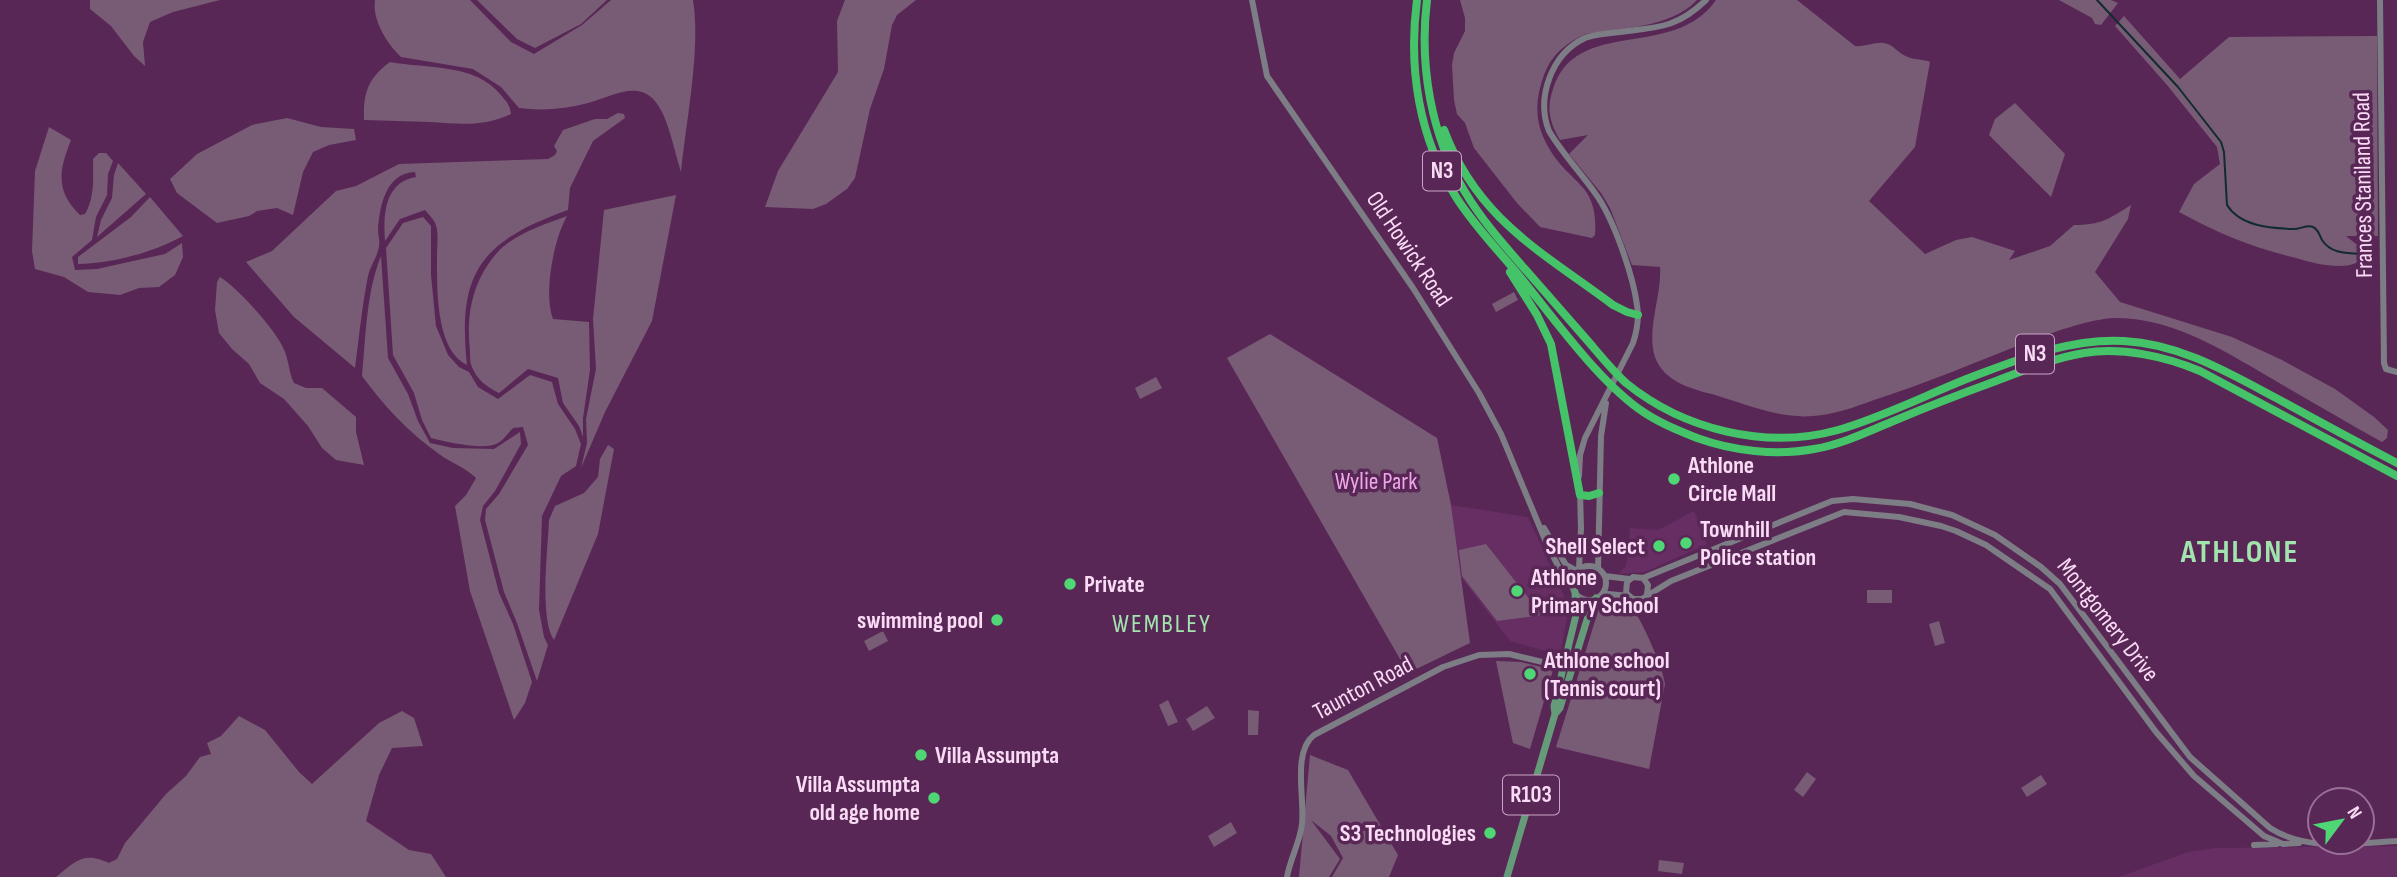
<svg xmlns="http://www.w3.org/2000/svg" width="2397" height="877" font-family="'Sofia Sans Condensed',sans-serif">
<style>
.built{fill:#662e63}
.green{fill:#785b75}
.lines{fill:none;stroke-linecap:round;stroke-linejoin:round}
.stream{stroke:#102c31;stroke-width:2}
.secondary{stroke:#7d7d85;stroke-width:6}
.primary{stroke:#659b79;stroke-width:7}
.highway{stroke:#44c368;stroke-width:8}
.poi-dot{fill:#4fd675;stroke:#592756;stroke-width:2.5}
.labels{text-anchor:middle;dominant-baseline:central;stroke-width:7;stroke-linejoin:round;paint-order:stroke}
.shield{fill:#592756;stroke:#caa5c6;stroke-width:2}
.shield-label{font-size:23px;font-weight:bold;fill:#fadbf6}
.street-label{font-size:24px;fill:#fadbf6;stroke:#592756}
.poi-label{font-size:24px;font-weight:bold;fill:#fadbf6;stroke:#592756;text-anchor:start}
.park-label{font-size:24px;fill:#eea8e9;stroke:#592756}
.neighbourhood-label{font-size:26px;letter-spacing:2px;fill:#a2e4ae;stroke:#592756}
.district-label{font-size:32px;font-weight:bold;letter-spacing:2px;fill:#a2e4ae;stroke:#592756}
</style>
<rect width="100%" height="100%" fill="#592756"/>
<path class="built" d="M1451 505 1528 517 1569 607 1560 655 1510 641 1459 575Z
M1694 511 1707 544 1645 572 1618 574 1625 567 1627 561 1630 528 1658 530Z
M2397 846V877H2119L2188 852 2215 848Z"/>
<path class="green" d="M90 0H220L173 12 150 22 143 42 145 66 134 56 111 26 90 9Z
M375 0H470L511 42 534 54 582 25 611 0H693C701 48 686 122 681 172 675 153 671 132 663 114 645 75 617 95 588 103 566 109 542 111 519 108L501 87 473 69 401 57C387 44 372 20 375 0Z
M477 0H607L581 24 535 48 517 39Z
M845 0H916L897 15 892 25 884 69 870 109 855 178 847 189 826 204 813 209 765 207 778 171 838 72 837 21Z
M1460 0H1697C1671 28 1621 28 1586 34 1567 42 1551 55 1544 75 1531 110 1537 136 1561 165 1569 174 1580 183 1587 193 1595 206 1596 221 1595 235L1592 238 1540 227 1517 203 1474 148 1465 123 1457 114 1454 100 1452 65 1454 53 1465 31V18Z
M1716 0H1797L1855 46C1865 47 1874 42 1884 43 1895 45 1898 54 1908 57 1915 60 1923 59 1930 62L1915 147 1869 201 1925 254 1956 240 1972 237 2015 251 2009 260 2050 246 2074 225C2101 225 2109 219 2131 205L2128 219 2095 272 2120 302 2232 337 2280 359 2335 389 2374 417 2388 430 2387 438 2382 442C2348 423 2314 403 2281 384 2231 355 2174 317 2115 318 2090 319 2057 331 2033 340 1980 360 1928 383 1874 400 1855 407 1833 415 1813 416 1779 419 1746 404 1715 395 1692 389 1664 382 1655 357 1646 329 1662 296 1660 267L1632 265 1610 208 1601 193 1569 154 1588 135 1560 140C1550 123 1546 109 1553 89 1576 16 1674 61 1716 0Z
M2059 0H2111L2118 3 2101 25 2095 24 2092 18Z
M2124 16 2180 79 2229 37 2377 36 2378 236H2346L2371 256C2364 259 2357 263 2350 265 2332 268 2313 263 2296 258 2254 248 2217 233 2179 212L2194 184 2220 164 2217 147 2167 85 2115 26Z
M390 62C427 69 475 63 501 95 506 101 510 105 511 114 483 127 459 124 430 122 408 121 386 121 364 120 363 93 368 78 390 62Z
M2015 103 2065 154 2051 197 1989 135 1995 119Z
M618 113 624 114 625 118 593 141 570 188 568 210C482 241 457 271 467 365 435 350 437 286 437 255 437 246 439 231 435 223 433 218 428 214 425 210L400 219 385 241C383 214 385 182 416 177L415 172C386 173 380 205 378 229 378 235 380 240 379 246 378 256 370 266 368 276 362 307 359 337 355 368L294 317 246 262 272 251 336 191 356 186 399 164 548 159 555 155 557 151 554 146 563 130 595 119H607Z
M287 118 321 127 354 129 356 140 329 145 313 152 303 172 293 215 277 208 257 211 249 216 217 223 177 193 170 179 197 154 252 125Z
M49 127 71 140C59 170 55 191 80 215L85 214C95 197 93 178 93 159L99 153H106L113 161 108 174 107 195 96 217 92 240 72 257 75 270 97 269 165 254 182 243 183 257 175 275 159 287 139 288 120 295 88 292 64 277 35 269 32 251 35 171Z
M118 163 146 194 97 237 101 220 112 198 114 175Z
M676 195 652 321 605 412 581 468 587 443 586 419 596 369 593 319 604 210Z
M150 197 183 236C152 253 113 263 78 264V257L131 217Z
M567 216C554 239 543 293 553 319L589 322 590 370 583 418V437L579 426 563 403 558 378 528 369 499 393C487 387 477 380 472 367 470 363 470 356 470 351 466 316 472 282 496 254 513 234 543 225 567 216Z
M423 217 431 226V275L436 326 448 355 459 367 469 372 478 387 498 399 530 375 552 382 558 404 575 429 581 444 576 466 561 476 542 516 539 610 544 637 548 645 537 681 517 623 504 592 485 520 486 509 499 494 528 445 523 427 513 428C508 433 503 441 496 444 481 450 447 442 431 438L422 420 414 393 393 355 386 248 403 223Z
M381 256 388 358 408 394 418 421 430 443 453 448 494 449 520 432 521 444 495 491 483 506 480 520 499 593 513 624 532 682 525 703 514 720 470 591 455 506 466 495 476 478C465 467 451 463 439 454 408 432 384 406 362 376 366 336 366 293 381 256Z
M220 277C237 287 279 333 285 352 289 362 289 373 294 383L306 388H322L356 417V432L364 465 336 460 322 448 308 426 284 399 260 383 249 364 232 349 219 333 215 310 217 282Z
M1514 292 1518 300 1496 312 1492 304Z
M1270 334 1437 438 1451 505 1470 643 1408 673 1227 358Z
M1156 377 1162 388 1140 399 1135 388Z
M608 445 614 449 598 534 554 640C539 619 548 548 549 520L555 506 584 493 598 477 600 459Z
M1486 544 1542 615 1497 621 1462 576 1459 550Z
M1867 590H1892V603H1867Z
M1612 600C1616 601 1624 602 1628 604 1639 611 1664 670 1665 684L1649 769 1556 747 1599 608 1604 601Z
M1939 621 1945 643 1935 646 1929 624Z
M883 631 888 641 869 651 864 641Z
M1496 661 1521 662 1553 670 1530 749 1513 743Z
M1168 700 1178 722 1168 726 1159 705Z
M1207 706 1215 718 1193 731 1186 719Z
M1248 710 1259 711 1258 735H1248Z
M402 711 414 718 423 746 392 748 379 775 366 821 409 850 431 854 446 877H56C76 861 83 851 109 863L117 859 125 843 166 794 186 776 200 757 211 754 207 743 221 736 239 716 265 730 299 772 312 784 379 723Z
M1310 755 1348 770 1398 855 1389 877H1332L1343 858 1331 836 1311 820 1340 859 1329 877H1299Z
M1807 772 1816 779 1803 797 1794 790Z
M2041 775 2047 784 2027 797 2021 788Z
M1231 822 1237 833 1214 847 1208 836Z
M1659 860 1684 863 1682 874 1658 871Z"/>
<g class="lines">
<path class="stream" d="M2097 0 2178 87 2221 142 2224 152 2227 205C2240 226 2269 228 2292 229 2299 230 2307 224 2313 227 2318 229 2320 236 2322 240 2331 254 2347 253 2362 254"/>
<path class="secondary" d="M1252 0 1267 76 1413 288 1479 393 1501 434 1546 542 1559 568 1573 588
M2380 0 2384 363 2386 369 2397 372
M1579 476 1580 455 1585 438 1633 343C1637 331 1639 317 1637 305 1633 275 1613 217 1595 193 1580 172 1562 153 1549 131 1536 98 1551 54 1585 38 1593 35 1603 34 1611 33 1653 27 1674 31 1706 0
M1544 528 1566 565 1577 571
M1572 583a17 17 0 1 1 34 0a17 17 0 1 1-34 0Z
M1579 569 1581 528 1580 491
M1598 569 1601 436 1606 403
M1605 576 1629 579
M1643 578 1832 501 1853 499 1910 504 1952 515 1995 535 2041 567 2060 584 2190 757 2270 828C2307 852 2355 843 2397 841
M1647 594 1648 585 1643 578 1633 577 1627 582 1626 593 1633 599H1642L1671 581 1844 512 1899 517 1941 526 1956 531 1986 545 2050 589 2156 732 2194 776 2264 836 2283 844 2299 843
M1600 596 1608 594 1629 596
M2254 845 2277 844
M1287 877C1290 859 1300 842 1302 824 1305 799 1292 752 1314 735L1443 667 1479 655 1509 654 1572 669"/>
<path class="primary" d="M1555 714 1554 706 1576 615 1575 592
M1507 877 1555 714 1560 708 1589 613 1596 598"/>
<path class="highway" d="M1417 0C1408 69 1419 138 1456 197 1473 224 1496 248 1517 273 1552 316 1595 377 1639 409 1657 422 1677 430 1697 438 1733 451 1776 456 1814 449 1843 444 1869 431 1896 420 1929 406 1963 393 1996 381 2025 370 2054 358 2084 353 2122 347 2164 356 2200 371L2397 476
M1427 0C1419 65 1431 136 1465 192 1481 219 1503 244 1524 268 1545 292 1566 316 1587 340 1600 355 1612 370 1626 383 1684 430 1766 450 1838 430 1883 417 1926 395 1969 378 2019 359 2070 338 2124 341 2181 344 2229 373 2278 399 2318 421 2357 442 2397 463
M1444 130C1477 219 1542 252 1613 305L1627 312 1638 315
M1510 272 1537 315 1551 344 1580 495 1589 496 1599 493"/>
</g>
<g class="poi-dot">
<circle cx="1674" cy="479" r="7"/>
<circle cx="1686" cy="543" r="7"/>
<circle cx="1659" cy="546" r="7"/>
<circle cx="1070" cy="584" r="7"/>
<circle cx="1517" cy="591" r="7"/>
<circle cx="997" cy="620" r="7"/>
<circle cx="1530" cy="674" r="7"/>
<circle cx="921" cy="755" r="7"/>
<circle cx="934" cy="798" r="7"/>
<circle cx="1490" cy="833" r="7"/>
</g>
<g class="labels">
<g class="shield">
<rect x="1423" y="151.5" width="38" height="39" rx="5"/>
<rect x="2016" y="334.5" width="38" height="39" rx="5"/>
<rect x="1503" y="775.5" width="56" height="39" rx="5"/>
</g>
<g class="shield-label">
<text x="1442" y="171">N3</text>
<text x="2035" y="354">N3</text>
<text x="1531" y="795">R103</text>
</g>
<g class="street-label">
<text transform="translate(2363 185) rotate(-91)">Frances Staniland Road</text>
<text transform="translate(1409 249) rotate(56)">Old Howick Road</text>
<text transform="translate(2108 620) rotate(52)">Montgomery Drive</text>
<text transform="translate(1363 688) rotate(-28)">Taunton Road</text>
</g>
<g class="poi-label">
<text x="1688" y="465">Athlone<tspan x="1688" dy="28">Circle Mall</tspan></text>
<text x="1700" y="529">Townhill<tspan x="1700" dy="28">Police station</tspan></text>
<text x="1645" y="546" text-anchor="end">Shell Select</text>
<text x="1531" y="577">Athlone<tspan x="1531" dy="28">Primary School</tspan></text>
<text x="1084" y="584">Private</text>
<text x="983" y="620" text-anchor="end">swimming pool</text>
<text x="1544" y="660">Athlone school<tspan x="1544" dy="28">(Tennis court)</tspan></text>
<text x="935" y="755">Villa Assumpta</text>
<text x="920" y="784" text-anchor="end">Villa Assumpta<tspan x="920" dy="28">old age home</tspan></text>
<text x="1476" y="833" text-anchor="end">S3 Technologies</text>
</g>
<g class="park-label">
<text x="1376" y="481">Wylie Park</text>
</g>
<g class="neighbourhood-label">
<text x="1162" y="624">WEMBLEY</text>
</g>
<g class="district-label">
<text x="2240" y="552">ATHLONE</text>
</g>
</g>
<g transform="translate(2341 821) rotate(58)"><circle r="33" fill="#592756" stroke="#996f96" stroke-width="2"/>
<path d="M0-5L12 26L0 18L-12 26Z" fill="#4fd675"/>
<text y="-10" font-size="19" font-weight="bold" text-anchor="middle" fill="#fadbf6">N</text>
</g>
</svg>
